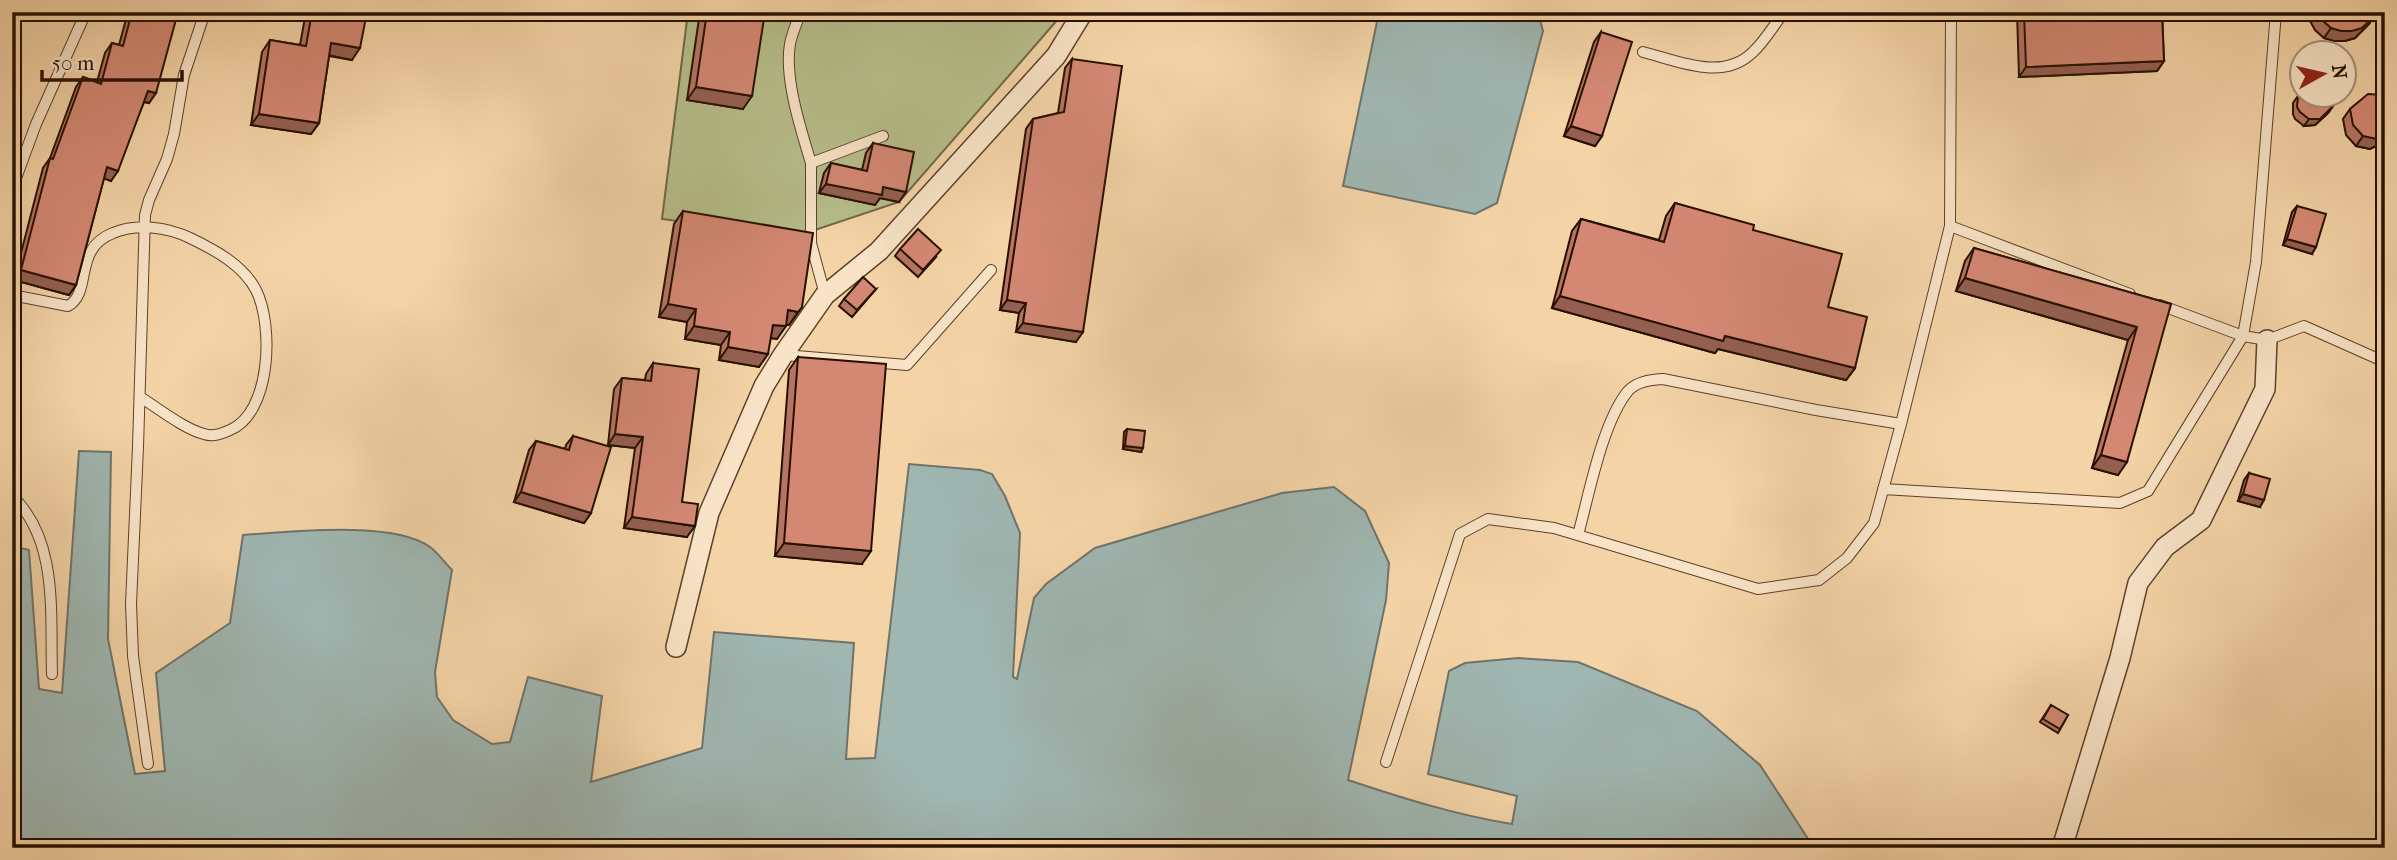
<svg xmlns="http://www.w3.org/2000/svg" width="2397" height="860" font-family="'IM FELL French Canon',serif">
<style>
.green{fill:#b6be8b;stroke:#6f6746;stroke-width:2}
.water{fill:#9fb6b1;stroke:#6f746a;stroke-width:2}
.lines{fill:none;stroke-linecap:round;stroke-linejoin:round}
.lane-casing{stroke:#5b412a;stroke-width:12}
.street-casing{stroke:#5b412a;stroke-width:22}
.lane{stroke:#f8e3c6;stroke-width:10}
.street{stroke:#f8e3c6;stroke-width:19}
.wall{fill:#b67564;stroke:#281000;stroke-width:2}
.shaded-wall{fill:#945f51;stroke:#281000;stroke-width:2}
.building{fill:#d48874;stroke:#281000;stroke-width:2}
</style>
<rect width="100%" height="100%" fill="#f4d4a7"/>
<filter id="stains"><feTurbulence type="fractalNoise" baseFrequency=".00286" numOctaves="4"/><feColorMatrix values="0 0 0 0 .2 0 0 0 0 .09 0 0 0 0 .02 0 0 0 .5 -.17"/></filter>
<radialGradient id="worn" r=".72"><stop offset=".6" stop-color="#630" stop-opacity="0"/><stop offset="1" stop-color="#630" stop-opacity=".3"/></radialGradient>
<path class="green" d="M688 12H1060L1059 18 899 202 794 237 662 219Z"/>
<path class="water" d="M1379 12H1538L1543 31 1497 203 1475 214 1343 186Z
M79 451 111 452 108 639 135 774 165 771 156 673 230 623 243 535C288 532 394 520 430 547 438 553 445 563 452 570L435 672 437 697 453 720 492 744 510 742 528 677 602 696 591 782 702 748 714 632 854 643 846 759 875 758 909 464 980 470 992 474 1005 496 1020 533 1013 677 1017 679 1034 598 1046 584 1095 548 1282 493 1334 487 1365 511 1389 563 1386 600 1348 780C1402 798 1456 815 1512 824L1517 796 1428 774 1449 671 1465 663 1518 658 1578 662 1697 711 1760 765 1814 848H12V546L29 550 39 689 62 693Z"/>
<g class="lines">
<g class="lane-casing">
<path id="lane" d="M801 12C797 22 792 33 790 44 784 78 801 130 811 163
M1643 52C1678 61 1723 82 1753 52 1765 41 1774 25 1784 12
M12 189 36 124 86 12
M1950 226 2130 294
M12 295 68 306C93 292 72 249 113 233 137 223 167 227 190 238 215 250 243 265 256 290 274 326 271 413 230 430 221 434 213 437 204 434 184 429 158 408 140 397
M825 295 811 243V163L883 136
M2160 305 2243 336 2267 340 2304 326 2385 362
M784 355 907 365 991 270
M1883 489 2120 503 2148 491 2243 336 2256 262 2276 12
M12 496C59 540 50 615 52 674
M1578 535C1589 495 1602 423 1628 391 1637 381 1651 380 1663 379L1816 410 1901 424
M1386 762 1460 534 1488 519 1554 528 1758 589 1819 580 1847 558 1874 523 1901 424 1950 226 1951 12
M148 764 133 656 131 604 138 447 145 215 149 200 167 159 174 134 184 75 205 12"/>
</g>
<g class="street-casing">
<path id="street" d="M676 647 709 513 764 386 783 355 825 295 879 251 1056 56 1083 12
M2062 848 2120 658 2138 583 2165 547 2201 520 2265 389 2267 340"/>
</g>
<use href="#lane" class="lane"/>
<use href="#street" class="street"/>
</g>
<path class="wall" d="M128 12H178L149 103 144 102 111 181 104 178 76 285 69 295 14 280 43 168 50 158 76 87 83 77 97 82 105 53 112 43 119 45Z
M306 12H367L352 60 329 56 319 123 311 134 251 125 262 52 270 40 300 45Z
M700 12H765L743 109 687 100Z
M2017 12H2162L2164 61 2157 71 2019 77Z
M2308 12H2376L2369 24 2355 38 2345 41H2334L2324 38 2315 30 2310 21Z
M1601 32 1602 136 1595 146 1564 136 1594 42Z
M1072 59 1076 342 1016 332 1019 313 1000 310 1026 129 1033 119 1058 113 1065 68Z
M2302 90 2333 106 2328 113 2315 125 2304 126 2295 119 2293 114V103Z
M2350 109 2384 142 2370 149 2356 146 2346 135 2343 119Z
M873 143 899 202 880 198 875 205 819 193 824 173 831 163 862 170 866 153Z
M1675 203 1753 230 1828 307 1855 368 1846 380 1718 349 1715 353 1552 308 1572 231 1581 219 1659 240 1666 216Z
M2297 206 2312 254 2283 245 2292 212Z
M683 211 802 307 789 325 786 324 777 339 771 338 759 367 719 360 721 345 685 339 687 322 659 317 674 224Z
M1974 248 2171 304 2118 475 2092 468 2128 340 1956 291 1965 261Z
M900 249 936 257 918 277 895 256Z
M876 289 852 317 839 306 844 299Z
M798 357 862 564 775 556 789 370Z
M653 363 682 502 687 537 624 528 635 448 608 445 614 389 622 378 645 380 646 374Z
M1127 429 1141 452 1123 449 1124 432Z
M573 436 591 513 584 523 514 502 529 450 536 441 565 449 566 445Z
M2249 473 2260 507 2238 501 2244 480Z
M2051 705 2068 715 2058 733 2040 722Z"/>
<path class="shaded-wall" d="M2376 14 2369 24 2355 38 2345 41H2334L2324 38 2331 28Z
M331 43 360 48 352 60 323 54Z
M2164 61 2157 71 2019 77 2026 67Z
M696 87 752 96 743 109 687 100Z
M148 91 156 93 149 103 141 101Z
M2333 106 2328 113 2315 125 2304 126 2309 119Z
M259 114 319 123 311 134 251 125Z
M1571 126 1602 136 1595 146 1564 136Z
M2385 135 2384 142 2370 149 2356 146 2363 136Z
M107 167 118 171 111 181 100 177Z
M826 184 883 187 906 192 899 202 880 198 875 205 819 193Z
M2287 239 2316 247 2312 254 2283 245Z
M21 270 76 285 69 295 14 280Z
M1965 278 2137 327 2128 340 1956 291Z
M1560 296 1725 336 1855 368 1846 380 1718 349 1715 353 1552 308Z
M1007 300 1026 303 1019 313 1000 310Z
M668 304 696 309 687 322 659 317Z
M788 310 798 312 789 325 779 323Z
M1023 323 1083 332 1076 342 1016 332Z
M773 325 786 326 777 339 764 337Z
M694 326 730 332 721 345 685 339Z
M728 347 768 354 759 367 719 360Z
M615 434 643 437 635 448 608 445Z
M1125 446 1143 448 1141 452 1123 449Z
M2101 455 2127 462 2118 475 2092 468Z
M521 492 591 513 584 523 514 502Z
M2243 494 2264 500 2260 507 2238 501Z
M632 517 695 526 687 537 624 528Z
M784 543 871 551 862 564 775 556Z"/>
<path class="building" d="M132 12H178L156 93 148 91 118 171 107 167 76 285 21 270 50 158 53 159 83 77 101 84 112 43 123 46Z
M312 12H367L360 48 331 43 319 123 259 114 270 40 306 46Z
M707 12H765L752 96 696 87Z
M2024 12H2162L2164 61 2026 67Z
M2317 12H2376V14L2362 28 2352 31H2341L2331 28 2322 20Z
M1601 32 1632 42 1602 136 1571 126Z
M1072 59 1122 66 1083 332 1023 323 1026 303 1007 300 1033 119 1064 112Z
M2302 90V94H2329L2333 106 2320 119H2309L2300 112 2297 107 2298 96Z
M2368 94 2383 95 2385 96V135L2377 139 2363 136 2353 125 2350 109Z
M873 143 914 152 906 192 883 187 882 195 826 184 831 163 867 171Z
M1675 203 1754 225 1753 230 1842 254 1828 307 1867 317 1855 368 1725 336 1723 341 1560 296 1581 219 1664 242Z
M2297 206 2326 214 2316 247 2287 239Z
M683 211 813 233 802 307 798 312 788 310 786 326 773 325 768 354 728 347 730 332 694 326 696 309 668 304Z
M918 229 941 250 923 270 900 249Z
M1974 248 2171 304 2127 462 2101 455 2137 327 1965 278Z
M863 277 876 289 857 310 844 299Z
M798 357 886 364 871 551 784 543Z
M653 363 699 369 682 502 698 504 695 526 632 517 643 437 615 434 622 378 651 381Z
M1127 429 1145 431 1143 448 1125 446Z
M573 436 611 447 591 513 521 492 536 441 569 450Z
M2249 473 2270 479 2264 500 2243 494Z
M2051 705 2068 715 2060 729 2043 719Z"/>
<rect width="2397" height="860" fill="none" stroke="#f4d4a7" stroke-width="42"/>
<rect x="14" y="14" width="2369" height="832" fill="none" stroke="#281000" stroke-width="3.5"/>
<rect x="21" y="21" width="2355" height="818" fill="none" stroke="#281000" stroke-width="2"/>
<g transform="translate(2323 74) rotate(82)"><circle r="33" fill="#f8e3c6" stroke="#a58f77" stroke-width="2"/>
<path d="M0-5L12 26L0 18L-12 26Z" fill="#8f2418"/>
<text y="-10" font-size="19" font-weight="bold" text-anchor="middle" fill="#281000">N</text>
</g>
<path d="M42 70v10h140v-10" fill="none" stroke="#281000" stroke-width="3.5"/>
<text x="52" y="70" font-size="21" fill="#281000" stroke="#f8e3c6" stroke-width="5" paint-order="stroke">50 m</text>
<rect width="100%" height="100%" filter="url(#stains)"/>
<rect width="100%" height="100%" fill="url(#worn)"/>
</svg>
